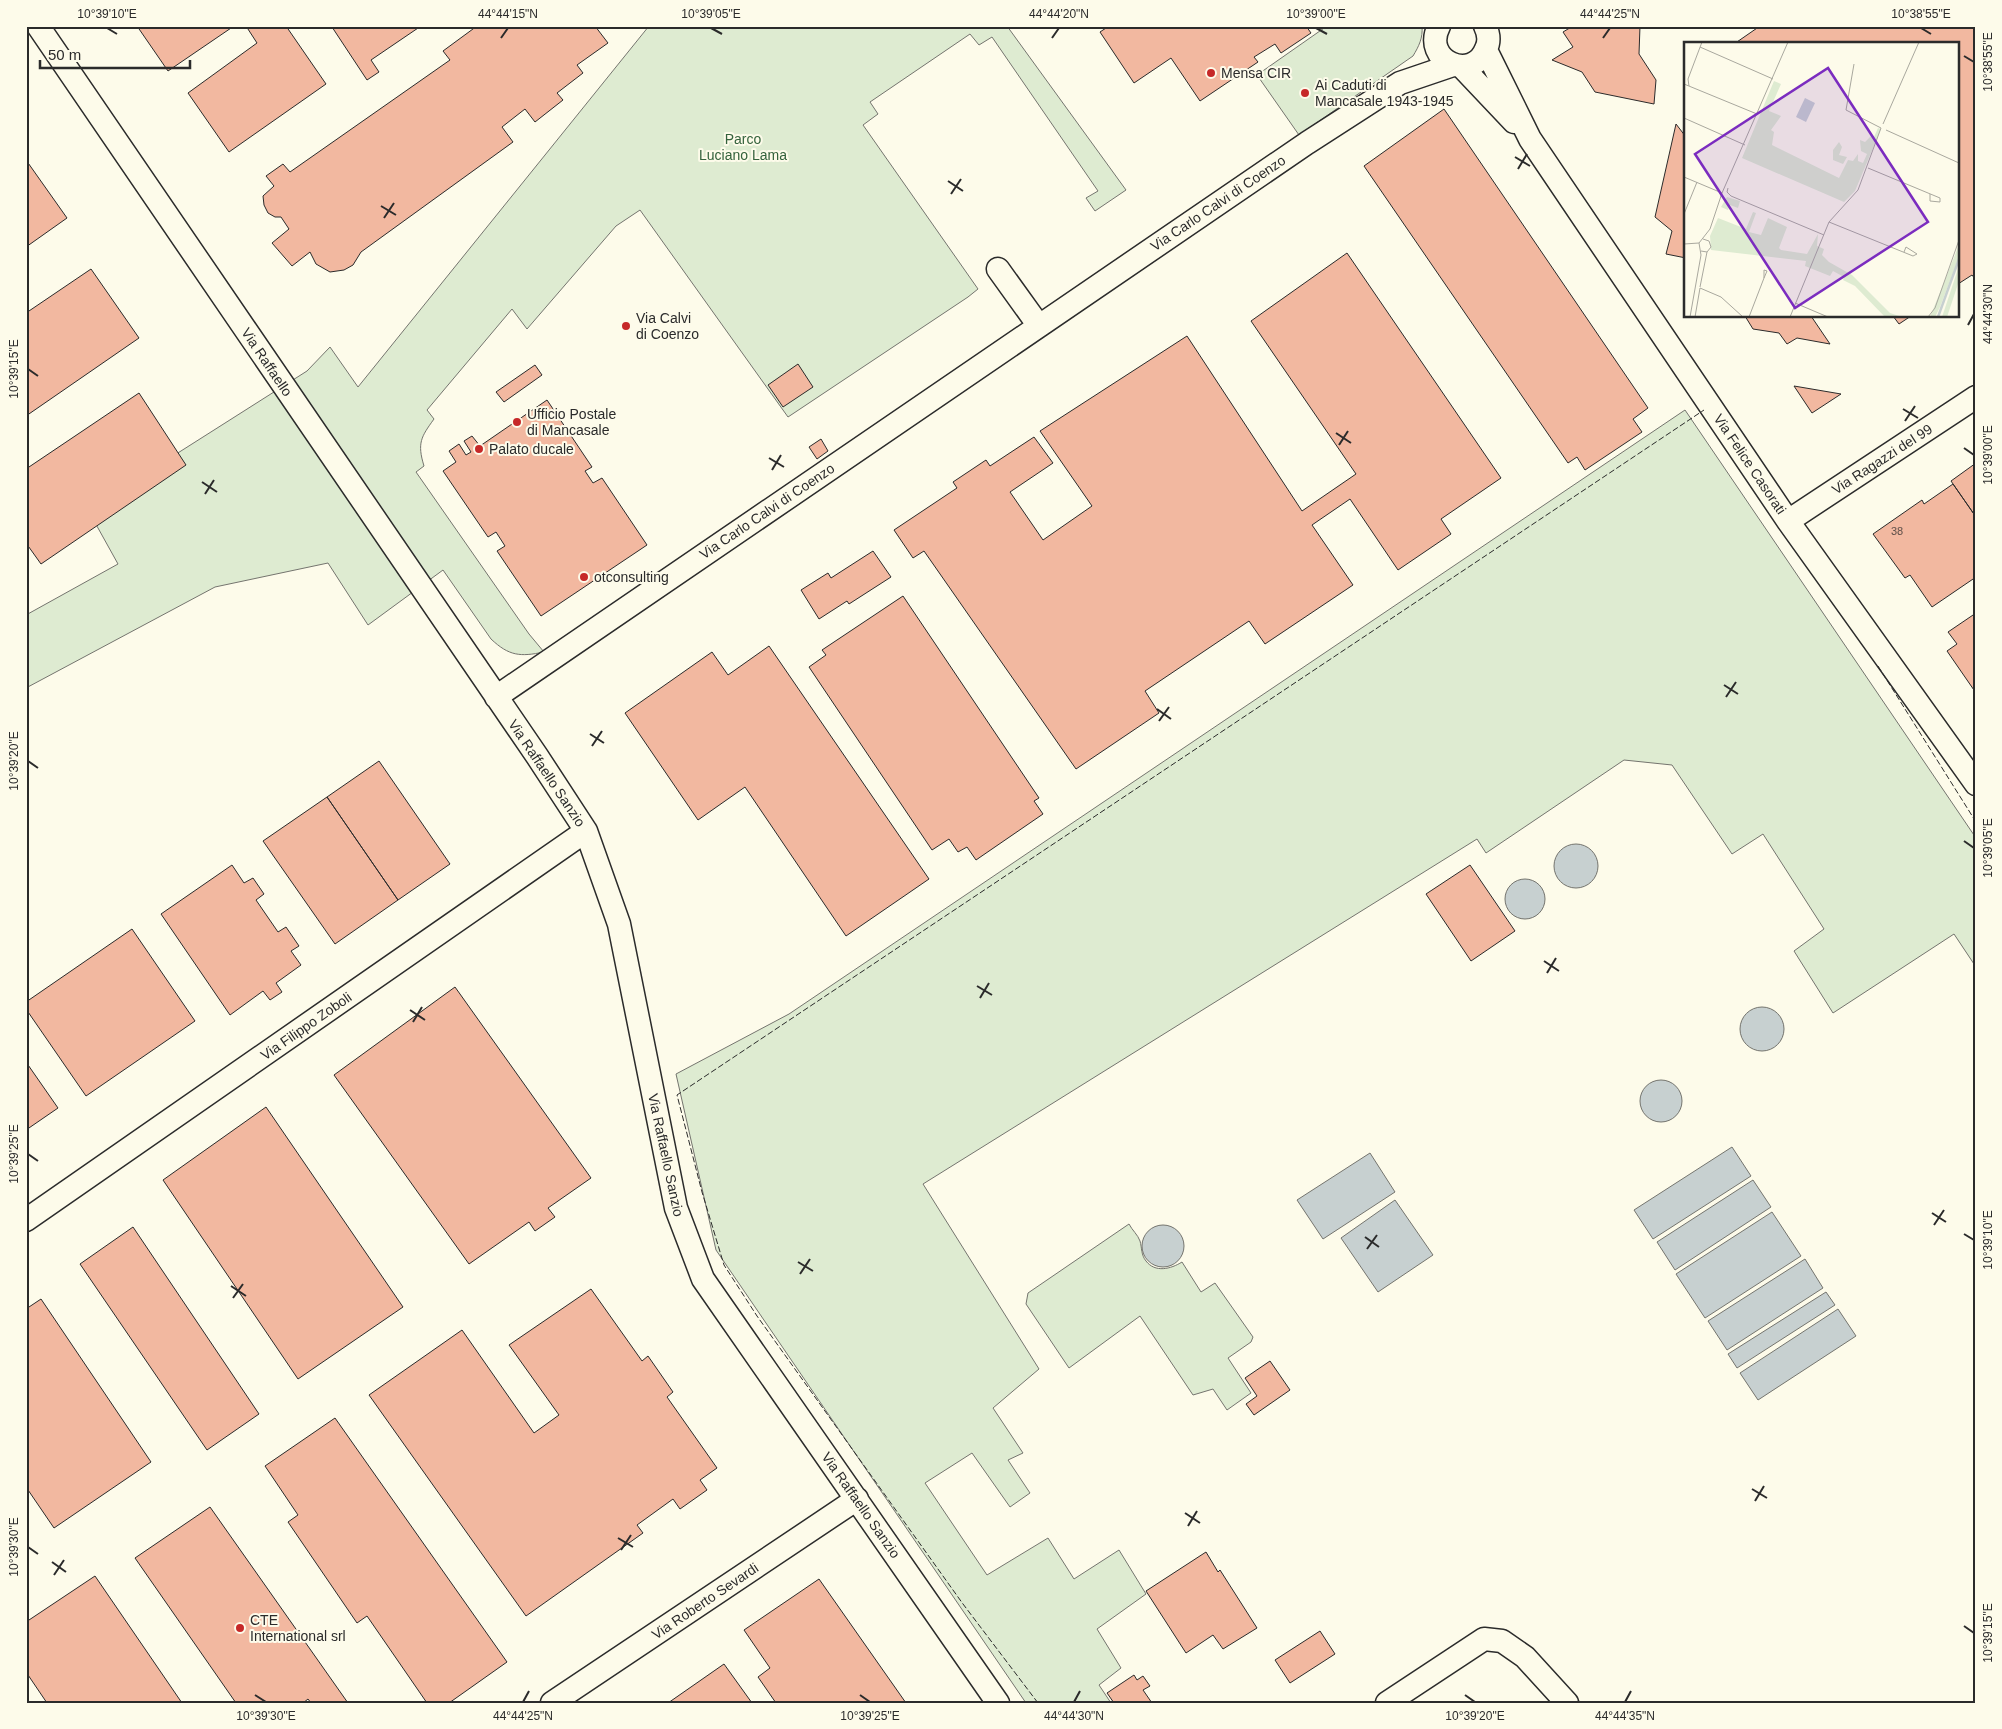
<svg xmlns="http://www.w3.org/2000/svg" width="2002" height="1729" font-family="Helvetica,sans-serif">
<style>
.green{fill:#deebd1;stroke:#74746e}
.water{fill:#c7d0d0;stroke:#74746e}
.building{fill:#f2b8a0;stroke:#2b2b2b}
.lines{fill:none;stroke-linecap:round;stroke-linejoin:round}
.minor-casing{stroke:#2b2b2b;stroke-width:25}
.minor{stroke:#fdfbea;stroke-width:22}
.fence{stroke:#2b2b2b;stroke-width:1;stroke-dasharray:6 2.5;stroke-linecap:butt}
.ticks{fill:none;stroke:#2b2b2b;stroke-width:2}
.poi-dot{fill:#c62828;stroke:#fdfbea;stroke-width:2}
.labels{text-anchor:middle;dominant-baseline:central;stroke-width:4;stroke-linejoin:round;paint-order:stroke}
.number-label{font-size:11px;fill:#5d4e48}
.poi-label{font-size:14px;fill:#2b2b2b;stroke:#fdfbea;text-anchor:start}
.park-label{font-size:14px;fill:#34623c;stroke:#fdfbea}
.street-label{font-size:14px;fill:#2b2b2b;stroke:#fdfbea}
.inset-river{fill:none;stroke:#c7d0d0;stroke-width:2.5}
.inset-road{fill:none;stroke:#a9a89e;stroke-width:1}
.view{fill:#7b2cbf;fill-opacity:0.15;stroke:#7b2cbf;stroke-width:2.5}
.inset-edge{fill:none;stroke:#2b2b2b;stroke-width:2.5}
.neatline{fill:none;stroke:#2b2b2b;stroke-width:2}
.ticks-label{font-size:12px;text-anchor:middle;fill:#2b2b2b}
</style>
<rect width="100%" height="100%" fill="#fdfbea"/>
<path class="green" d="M649 26H1007L1126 190 1095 211 1086 198 1098 191 992 37 979 45 970 34 870 102 878 114 863 125 978 289 968 297 788 417 640 210 616 226 527 329 512 309 427 410 434 419C421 437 417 443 424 466L416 472 529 634 544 652C520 657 509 656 491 639L443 570 368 625 328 563 215 587 26 688V615L118 564 88 510 307 371 330 347 358 387Z
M1327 26H1422C1423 38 1419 46 1413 56L1299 135 1257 75Z
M1685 410 1976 838V967L1954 934 1833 1013 1794 951 1824 929 1763 834 1732 854 1672 765 1624 760 1486 853 1477 839 923 1184 1039 1369 993 1408 1023 1453 1008 1460 1030 1493 1010 1507 972 1453 925 1483 987 1575 1048 1538 1074 1579 1119 1550 1146 1594 1097 1629 1121 1668 1099 1685 1111 1703H1026L716 1250 676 1074 789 1014Z
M1129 1224C1132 1230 1138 1235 1140 1241 1142 1248 1141 1255 1146 1261 1155 1273 1171 1269 1182 1262L1201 1292 1215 1283 1253 1337 1251 1342 1228 1358 1251 1393 1227 1410 1213 1389 1193 1395 1140 1316 1069 1368 1026 1304 1028 1293Z"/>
<path class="water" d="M1554 866a22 22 0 1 1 44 0a22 22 0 1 1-44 0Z
M1505 899a20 20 0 1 1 40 0a20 20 0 1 1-40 0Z
M1740 1029a22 22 0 1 1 44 0a22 22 0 1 1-44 0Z
M1640 1101a21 21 0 1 1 42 0a21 21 0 1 1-42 0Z
M1732 1147 1751 1176 1653 1239 1634 1210Z
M1370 1153 1395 1192 1323 1239 1297 1200Z
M1753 1180 1771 1207 1675 1270 1657 1242Z
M1395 1200 1433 1255 1378 1292 1341 1238Z
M1772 1212 1801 1256 1705 1318 1676 1274Z
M1142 1246a21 21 0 1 1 42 0a21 21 0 1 1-42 0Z
M1805 1259 1823 1288 1727 1350 1708 1321Z
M1826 1292 1835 1305 1737 1368 1728 1354Z
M1838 1309 1856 1336 1758 1400 1740 1373Z"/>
<path class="building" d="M137 26H234L168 71Z
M246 26H286L326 84 229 152 188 93 257 43Z
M334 26H421L371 60 379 72 367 80 332 27Z
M477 26H595L608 43 577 65 583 73 557 93 563 100 535 122 525 109 502 127 513 142 361 252 353 265 344 270 330 272 316 264 310 252 292 266 272 243 289 229 281 217H275L268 213 264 205 263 196 274 186 266 176 283 164 290 172 450 60 443 51Z
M1109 26H1306L1311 33 1281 53 1275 44 1254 57 1258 62 1200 101 1171 58 1134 83 1100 32Z
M1573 26H1640L1639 54 1656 80 1654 104 1595 92 1582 72 1552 60 1573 47 1563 32Z
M1760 26H1976V280L1972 275 1958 284V44H1734Z
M1444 109 1648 408 1633 419 1642 432 1585 470 1577 457 1568 463 1364 166Z
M1676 124 1686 137V258L1666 254 1672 231 1655 217Z
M26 160 67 218 26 247Z
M1347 253 1501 478 1441 519 1451 534 1398 570 1350 499 1312 525 1353 585 1265 644 1249 621 1145 691 1159 713 1076 769 924 551 913 558 894 530 957 488 953 482 986 460 990 466 1034 437 1053 463 1010 492 1043 540 1092 506 1040 431 1187 336 1302 511 1356 474 1251 321Z
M91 269 139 338 26 416V313Z
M1745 316H1811L1830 344 1797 338 1787 344 1779 333 1753 329Z
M1893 316H1911L1899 324Z
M798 364 813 387 783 407 768 385Z
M535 365 542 375 504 402 496 392Z
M1794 386 1841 394 1812 413Z
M139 393 186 465 41 564 26 543V469Z
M547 400 592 467 585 471 593 483 602 478 647 545 541 616 497 551 505 546 496 532 488 537 443 471 456 462 449 451 459 444 466 455 471 452 464 441 472 436 480 446Z
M821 439 828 451 817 459 809 447Z
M1976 463V517L1951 481Z
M1953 484 1976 517V577L1932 607 1910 575 1905 578 1873 534 1922 500 1924 504Z
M873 551 891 577 849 604 847 601 819 619 801 590 828 573 831 578Z
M903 596 1039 798 1034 801 1043 814 976 860 967 847 958 852 949 839 932 850 809 667 826 655 822 650Z
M1976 613V693L1947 651 1957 644 1948 632Z
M769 646 929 879 846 936 745 787 698 820 625 713 712 652 728 675Z
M379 761 450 864 398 900 327 797Z
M327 797 398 900 335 944 263 841Z
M232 865 244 883 253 878 264 894 256 900 278 932 286 927 299 946 291 951 301 965 276 983 282 992 270 1000 263 991 230 1015 161 914Z
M1470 865 1515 931 1471 961 1426 894Z
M132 929 195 1021 86 1096 26 1009V1002Z
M455 987 591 1178 548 1208 555 1217 535 1231 529 1222 469 1264 334 1075Z
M26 1062 58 1108 26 1130Z
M266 1107 403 1307 298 1379 163 1180Z
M133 1227 259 1414 207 1450 80 1264Z
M591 1289 642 1361 648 1356 673 1392 667 1397 717 1468 700 1480 707 1490 680 1509 673 1499 637 1525 643 1533 526 1616 369 1395 462 1330 534 1433 559 1415 509 1345Z
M41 1299 151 1462 54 1528 26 1487V1309Z
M1270 1361 1290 1390 1254 1415 1246 1404 1257 1396 1245 1378Z
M335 1418 507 1662 449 1703H427L367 1616 357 1623 288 1522 298 1515 265 1466Z
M210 1507 348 1703H311L308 1699 303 1703H236L135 1558Z
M1206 1552 1218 1572 1220 1570 1257 1628 1223 1649 1213 1635 1186 1653 1146 1591Z
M95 1576 182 1703H47L26 1672V1622Z
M819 1579 906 1703H776L758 1677 770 1668 744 1630Z
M1320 1631 1335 1654 1290 1683 1275 1660Z
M724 1664 752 1703H668Z
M1134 1675 1137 1680 1143 1676 1150 1686 1143 1690 1152 1703H1114L1107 1693Z"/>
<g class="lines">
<g class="minor-casing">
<path id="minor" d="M38 26 537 756 586 831 619 924 676 1208 703 1279 998 1703
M1439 26C1421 61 1473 83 1486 49 1490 41 1489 34 1485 26
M1486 50 1530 139 1788 521 1976 784
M1461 66 1514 122
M998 269 1039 326
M1788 521 1976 397
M496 697 1307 143 1400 83 1453 65
M26 1220 586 831
M552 1703 857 1499
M1387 1703 1484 1639 1502 1641 1525 1657 1567 1703"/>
</g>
<use href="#minor" class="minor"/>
<path class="fence" d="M1878 666 1976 822
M1038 1703 963 1604 757 1316 724 1265 702 1192 677 1095 1704 410"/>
</g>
<path class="ticks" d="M107 28 117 34M711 28 722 34M1316 28 1327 34M1921 28 1931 34M501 38 508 28M1052 38 1059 28M1603 38 1610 28M1964 56 1974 62M1515 157 1530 166M1518 169 1527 154M948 181 963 191M951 194 961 179M381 206 396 215M384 218 394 203M1968 325 1974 314M28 369 38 376M1903 409 1918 418M1905 421 1915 406M1336 433 1351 443M1339 445 1348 431M1964 448 1974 455M769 458 784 467M772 470 781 455M202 482 217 492M205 494 214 480M1724 685 1738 694M1726 697 1736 682M1157 709 1171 719M1159 721 1169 707M590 734 604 743M592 746 602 731M28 761 38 768M1964 841 1974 848M1544 961 1559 971M1547 973 1556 958M977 986 992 995M980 998 989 983M410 1010 425 1020M413 1022 422 1007M28 1154 38 1161M1932 1213 1946 1222M1934 1225 1944 1210M1964 1234 1974 1240M1365 1237 1379 1247M1367 1249 1377 1235M798 1262 813 1271M800 1274 810 1259M231 1286 246 1296M233 1298 243 1284M1752 1489 1767 1498M1755 1501 1764 1486M1185 1513 1200 1523M1188 1526 1197 1511M618 1538 633 1547M28 1547 38 1554M621 1550 631 1535M52 1562 66 1572M54 1575 64 1560M1964 1626 1974 1633M255 1695 266 1702M860 1695 870 1702M1465 1695 1475 1702M523 1702 529 1691M1074 1702 1080 1691M1625 1702 1631 1691"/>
<g class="poi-dot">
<circle cx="1211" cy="73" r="5"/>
<circle cx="1305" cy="93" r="5"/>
<circle cx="626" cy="326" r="5"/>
<circle cx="517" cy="422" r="5"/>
<circle cx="479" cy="449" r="5"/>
<circle cx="584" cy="577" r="5"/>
<circle cx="240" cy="1628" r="5"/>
</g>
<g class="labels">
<g class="number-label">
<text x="1897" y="531">38</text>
</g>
<g class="poi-label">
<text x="1221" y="73">Mensa CIR</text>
<text x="1315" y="85">Ai Caduti di<tspan x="1315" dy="16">Mancasale 1943-1945</tspan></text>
<text x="636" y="318">Via Calvi<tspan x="636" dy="16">di Coenzo</tspan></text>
<text x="527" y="414">Ufficio Postale<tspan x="527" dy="16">di Mancasale</tspan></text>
<text x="489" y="449">Palato ducale</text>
<text x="594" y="577">otconsulting</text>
<text x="250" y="1620">CTE<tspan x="250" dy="16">International srl</tspan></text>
</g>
<g class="park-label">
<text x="743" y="139">Parco<tspan x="743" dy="16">Luciano Lama</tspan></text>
</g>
<g class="street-label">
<text transform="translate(1218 203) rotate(-34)">Via Carlo Calvi di Coenzo</text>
<text transform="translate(267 362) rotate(56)">Via Raffaello</text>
<text transform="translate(1882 459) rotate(-33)">Via Ragazzi del 99</text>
<text transform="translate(1750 464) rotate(56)">Via Felice Casorati</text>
<text transform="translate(767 511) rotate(-34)">Via Carlo Calvi di Coenzo</text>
<text transform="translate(547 773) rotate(56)">Via Raffaello Sanzio</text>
<text transform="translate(306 1026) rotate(-35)">Via Filippo Zoboli</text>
<text transform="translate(666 1155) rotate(78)">Via Raffaello Sanzio</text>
<text transform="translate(861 1505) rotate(55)">Via Raffaello Sanzio</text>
<text transform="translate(705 1601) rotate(-34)">Via Roberto Sevardi</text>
</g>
</g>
<g transform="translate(1684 42)">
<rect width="275" height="275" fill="#fdfbea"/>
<path d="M90 39 97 42 85 69 97 74 87 88 90 90 88 103 155 136 164 118 169 119 174 112V119L179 121 183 112 177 109 176 98 181 100 187 94 190 95 194 86 197 87 171 149 160 160 58 116ZM155 100 158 105 155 113 163 115 159 122 149 118V108ZM43 155 56 159 54 166 46 163 44 168 37 165ZM69 170 72 171 65 190 77 193 84 176 103 185 95 206 97 208 123 212 134 192 133 204 140 207 138 213 145 220 168 233 206 271 218 275H201L171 244 159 238 160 235 149 229 146 234 121 224 122 219 27 208 26 194 34 176 62 187ZM275 203V215L256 265 251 275H246ZM275 224V239L263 275H258Z" fill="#deebd1"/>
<path d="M121 56 131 61 122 80 112 75Z" fill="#c7d0d0"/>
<path class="inset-river" d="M254 275 275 217"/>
<path class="inset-road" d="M16 5 89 37M170 22 162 68 197 86M0 42 73 72M5 44 4 37 18 0M0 76 61 103M199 82 235 0M202 88 275 121M184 126 256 156V160L246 159V152M0 135 38 151M44 146 43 150 47 154 140 193M0 172 13 140M145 180 229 214 233 212 222 205 220 210M0 202 15 201M17 209 23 210 27 205 25 199 19 197M16 245 23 210M111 261 144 275M6 275 17 213 15 201 26 187 38 151 104 0M11 275 16 246 37 255 59 275M65 275 80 236 83 229 80 228V236M106 275 145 180 174 148 197 86M244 275 251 266 275 198"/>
<path class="view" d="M144 26 244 180 111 266 11 112Z"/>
<rect width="275" height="275" class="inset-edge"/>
</g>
<rect width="2002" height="1729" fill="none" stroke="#fdfbea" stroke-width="55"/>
<path d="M40 60v8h150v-8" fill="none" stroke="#2b2b2b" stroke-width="2.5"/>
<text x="48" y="60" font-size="15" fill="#2b2b2b" stroke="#fdfbea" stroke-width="4" paint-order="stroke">50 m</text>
<rect x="28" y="28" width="1946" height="1674" class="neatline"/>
<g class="ticks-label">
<text x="107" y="18">10°39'10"E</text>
<text x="508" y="18">44°44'15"N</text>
<text x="711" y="18">10°39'05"E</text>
<text x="1059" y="18">44°44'20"N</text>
<text x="1316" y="18">10°39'00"E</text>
<text x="1610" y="18">44°44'25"N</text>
<text x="1921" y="18">10°38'55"E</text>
<text transform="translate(1988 62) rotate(-90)" y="4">10°38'55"E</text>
<text transform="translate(1988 314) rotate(-90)" y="4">44°44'30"N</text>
<text transform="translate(14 369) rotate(-90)" y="4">10°39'15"E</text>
<text transform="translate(1988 455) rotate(-90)" y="4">10°39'00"E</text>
<text transform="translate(14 761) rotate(-90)" y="4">10°39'20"E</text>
<text transform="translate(1988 848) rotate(-90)" y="4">10°39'05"E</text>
<text transform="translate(14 1154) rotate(-90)" y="4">10°39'25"E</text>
<text transform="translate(1988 1240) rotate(-90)" y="4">10°39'10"E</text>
<text transform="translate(14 1547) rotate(-90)" y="4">10°39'30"E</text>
<text transform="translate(1988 1633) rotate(-90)" y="4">10°39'15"E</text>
<text x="266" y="1720">10°39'30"E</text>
<text x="523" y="1720">44°44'25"N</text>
<text x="870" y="1720">10°39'25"E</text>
<text x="1074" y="1720">44°44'30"N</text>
<text x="1475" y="1720">10°39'20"E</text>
<text x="1625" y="1720">44°44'35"N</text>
</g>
</svg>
